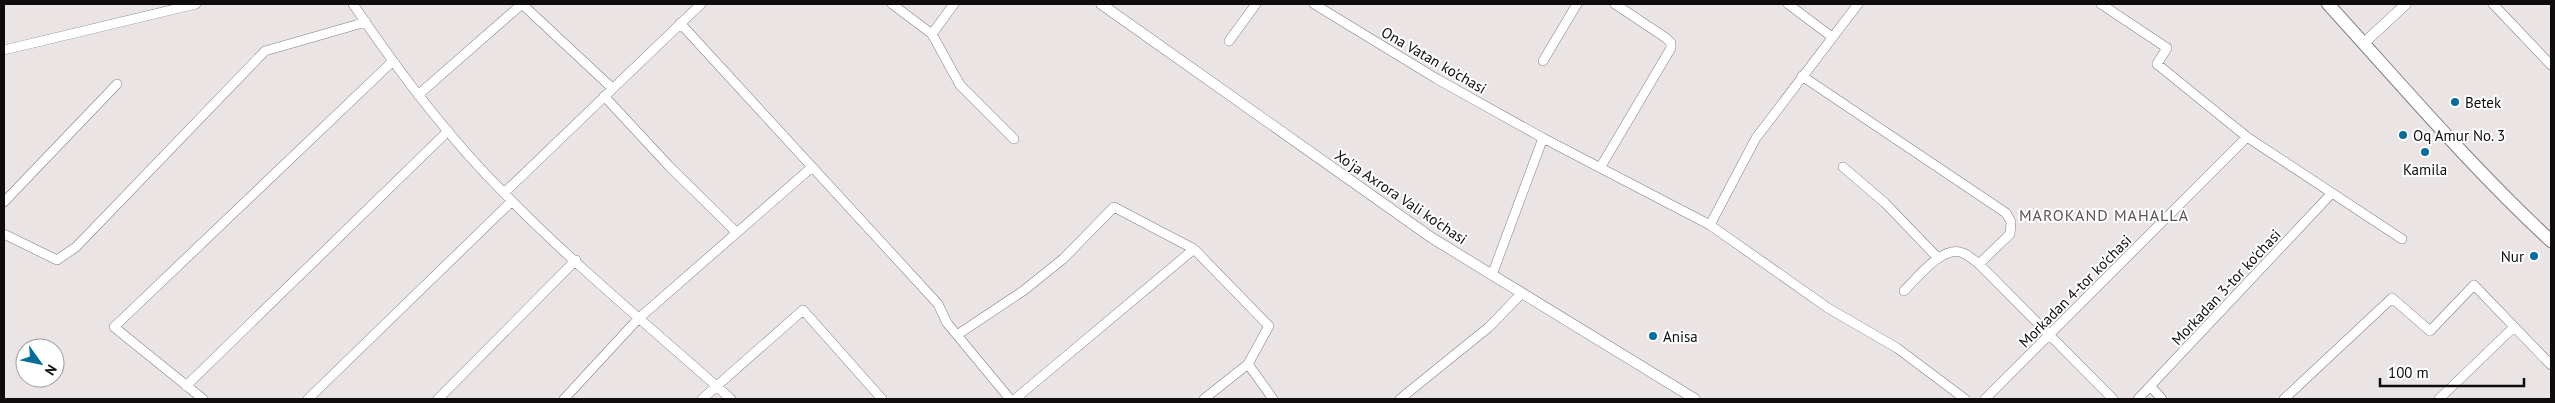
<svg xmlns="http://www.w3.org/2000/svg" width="2555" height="403" font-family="'PT Sans',sans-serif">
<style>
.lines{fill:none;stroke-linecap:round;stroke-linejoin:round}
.minor-casing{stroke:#857f7e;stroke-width:10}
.tertiary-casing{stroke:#857f7e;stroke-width:11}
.primary-casing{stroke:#857f7e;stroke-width:14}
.minor{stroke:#fff;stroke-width:9}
.tertiary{stroke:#fff;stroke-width:10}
.primary{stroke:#fff;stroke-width:12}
.poi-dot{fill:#046e9b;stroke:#fff;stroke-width:2}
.labels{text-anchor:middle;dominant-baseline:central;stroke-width:4;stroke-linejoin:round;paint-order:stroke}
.street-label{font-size:15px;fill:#0e0c0c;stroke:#fff}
.poi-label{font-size:15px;fill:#0e0c0c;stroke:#fff;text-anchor:start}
.neighbourhood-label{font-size:16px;letter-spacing:1px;fill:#595453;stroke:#fff}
</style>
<rect width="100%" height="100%" fill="#ebe4e4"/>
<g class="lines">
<g class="minor-casing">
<path id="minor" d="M353 4C398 71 447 136 504 193 575 266 655 331 731 399
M522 4 612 88
M892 4 932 34 954 4
M1314 4 1437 79 1543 138 1710 225 1828 308 1897 348 1965 399
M1788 4 1832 37
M2101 4 2167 48 2157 64 2247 137 2402 239
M2493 4 2551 65
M680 23 938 304 947 323 1010 399
M932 34 960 85 1014 139
M1229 41 1256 4
M4 50 196 4
M1543 61 1577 4
M1802 76 2006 213 2011 222 2010 234 1979 264 2113 399
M418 95 522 4
M604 96 669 166 737 233
M1843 167 1885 203 1938 258
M1600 168 1671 48V43L1666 38 1615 4
M504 193 701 4
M4 202 117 84
M1710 225 1756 138 1858 4
M4 234 57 260 76 247 265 51 366 22
M1492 275 1543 138
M1904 291C1916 279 1943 244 1963 253 1968 255 1974 260 1979 264
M957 335 1023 291 1063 259 1114 207 1194 249
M186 386 448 131
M2151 387 2162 399
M203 399 114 327 393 61
M308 399 512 201
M438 399 576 260
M564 399 638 319 812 167
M702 399 803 310 882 399
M1015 399 1194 249 1269 326 1248 364
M1204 399 1248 364 1273 399
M1400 399 1489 327 1522 293
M1985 399 2247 137
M2138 399 2332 193
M2284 399 2392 298 2430 331 2474 285 2551 365
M2439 399 2514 327"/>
</g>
<g class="tertiary-casing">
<path id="tertiary" d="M1101 4 1432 238 1695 399
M2364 43 2406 4"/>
</g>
<g class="primary-casing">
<path id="primary" d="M2328 4C2401 84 2471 167 2551 241"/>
</g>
<use href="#minor" class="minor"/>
<use href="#tertiary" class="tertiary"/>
<use href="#primary" class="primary"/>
</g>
<g class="poi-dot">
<circle cx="2455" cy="102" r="5"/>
<circle cx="2403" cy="135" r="5"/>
<circle cx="2425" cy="152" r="5"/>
<circle cx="2534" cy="256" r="5"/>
<circle cx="1653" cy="336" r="5"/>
</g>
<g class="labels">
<g class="street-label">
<text transform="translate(1434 60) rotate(30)">Ona Vatan ko'chasi</text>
<text transform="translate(1401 197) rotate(34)">Xo'ja Axrora Vali ko'chasi</text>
<text transform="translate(2226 287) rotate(-47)">Morkadan 3-tor ko'chasi</text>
<text transform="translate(2075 291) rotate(-45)">Morkadan 4-tor ko'chasi</text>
</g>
<g class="poi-label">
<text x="2465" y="102">Betek</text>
<text x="2413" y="135">Oq Amur No. 3</text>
<text x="2425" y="169" text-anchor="middle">Kamila</text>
<text x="2524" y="256" text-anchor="end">Nur</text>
<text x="1663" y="336">Anisa</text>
</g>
<g class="neighbourhood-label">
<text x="2104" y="215">MAROKAND MAHALLA</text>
</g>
</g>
<rect width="2555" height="403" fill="none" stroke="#0e0c0c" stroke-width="10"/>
<g transform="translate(40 363) rotate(123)"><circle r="24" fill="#ffffff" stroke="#9f9e9e"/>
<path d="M0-4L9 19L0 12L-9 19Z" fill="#046e9b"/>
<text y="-8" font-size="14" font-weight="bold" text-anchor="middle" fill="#0e0c0c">N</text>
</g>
<path d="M2380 378v8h144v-8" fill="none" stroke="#0e0c0c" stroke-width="2.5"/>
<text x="2388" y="378" font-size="15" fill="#0e0c0c" stroke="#ffffff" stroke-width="4" paint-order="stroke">100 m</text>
</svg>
